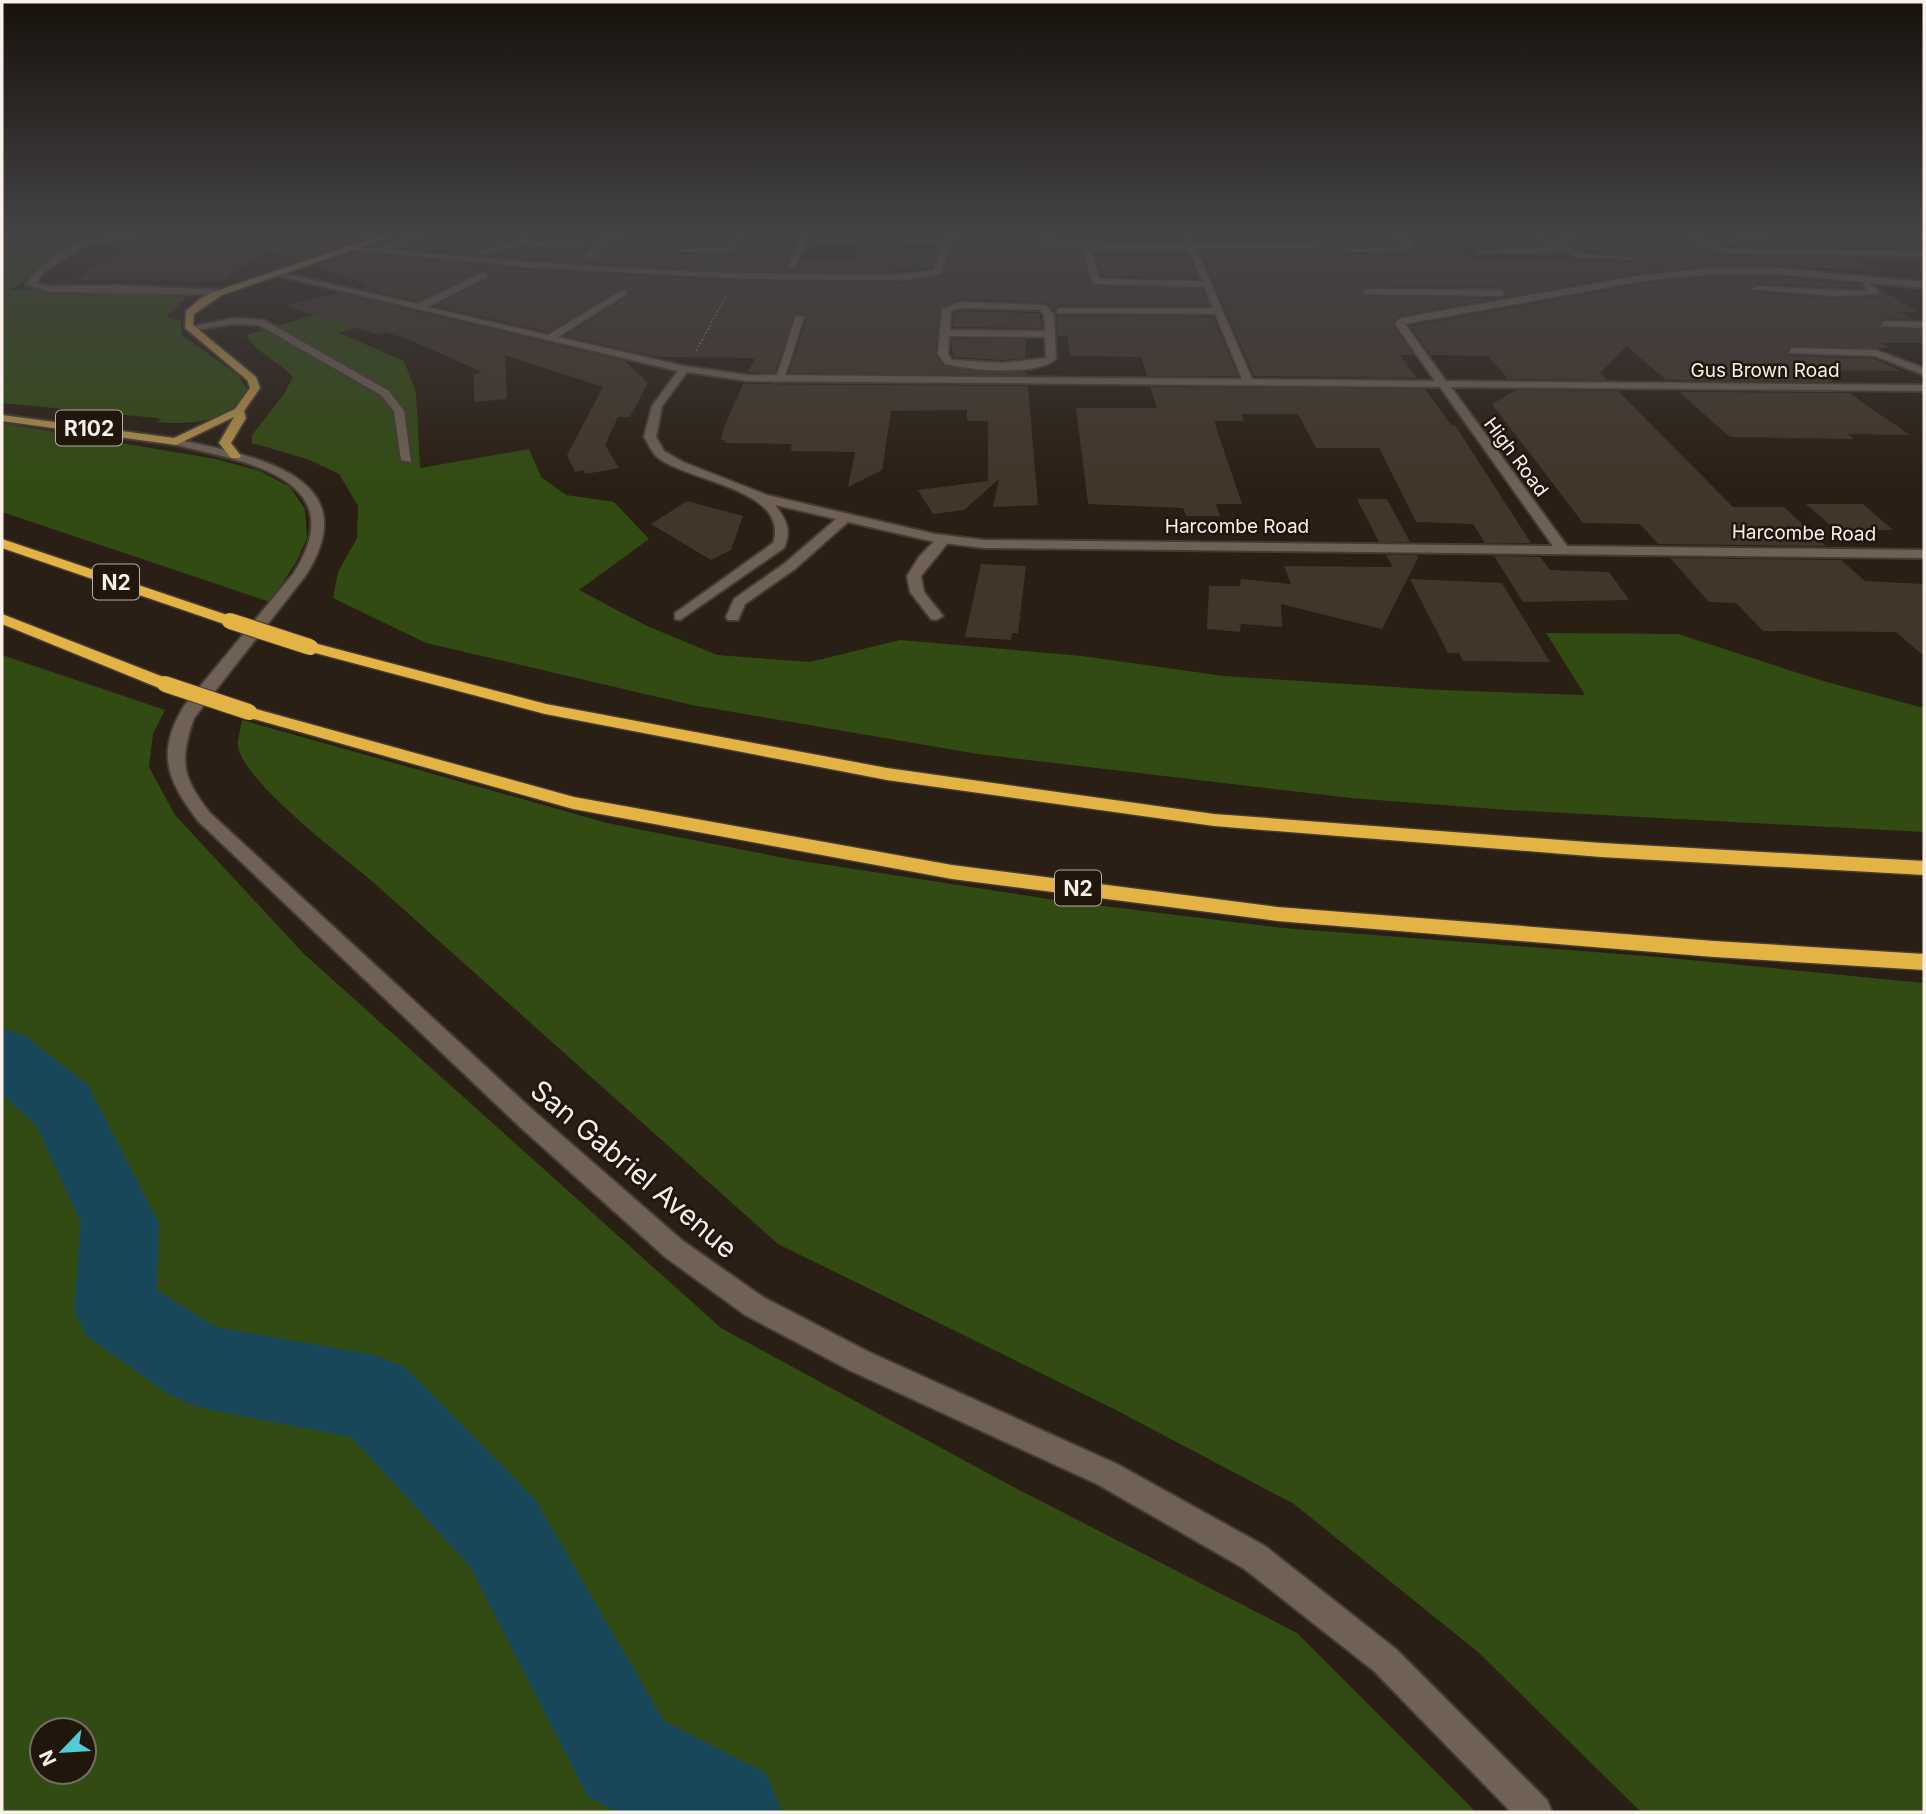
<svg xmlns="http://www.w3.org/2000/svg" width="1926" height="1814" font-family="Inter,sans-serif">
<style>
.green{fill:#324b12;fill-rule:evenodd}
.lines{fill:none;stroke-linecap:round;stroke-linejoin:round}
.river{fill:#184759;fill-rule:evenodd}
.building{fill:#42362a}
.service-casing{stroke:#453b35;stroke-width:4}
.minor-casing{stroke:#453b35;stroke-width:4}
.primary-casing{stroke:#453b35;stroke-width:4}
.motorway-casing{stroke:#453b35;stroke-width:3}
.path{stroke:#797066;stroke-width:2;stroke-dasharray:2 2;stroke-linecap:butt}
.service{fill:#6f6154;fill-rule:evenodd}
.minor{fill:#6f6154;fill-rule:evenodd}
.primary{fill:#b5924a;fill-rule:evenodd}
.motorway{fill:#e3b344;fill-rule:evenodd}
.motorway-bridge-casing{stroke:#453b35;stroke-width:18;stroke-linecap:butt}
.motorway-bridge{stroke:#e3b344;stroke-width:16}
.labels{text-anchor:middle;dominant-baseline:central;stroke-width:5;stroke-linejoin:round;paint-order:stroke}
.far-street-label{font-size:19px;fill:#f8f0e9;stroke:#21160b}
.shield{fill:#21160b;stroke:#b8afa6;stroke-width:2}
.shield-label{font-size:21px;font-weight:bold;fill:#f8f0e9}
.near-street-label{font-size:28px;fill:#f8f0e9;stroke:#21160b}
</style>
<rect width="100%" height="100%" fill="#2a1f14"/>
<path class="green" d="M2 230H94L90 237 10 290H105L187 297 166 317 180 320 182 335 238 375 249 392C226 422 193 425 157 422L161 419 156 418 2 403Z
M366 300 409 310 339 333 404 361 416 392 420 468 529 449 541 477 566 495 614 502 649 539 579 590 647 626 717 655 810 662 900 640 1082 656 1224 676 1440 690 1585 695 1546 633 1678 634 1823 681 1924 708V832L1508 810 1351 798 978 754 692 705 426 643 333 598 338 572 357 538 358 506 339 474 307 459 252 443V435L284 394 293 377C279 362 253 350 246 335Z
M2 423 216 459 260 471 290 487 305 509 307 538 297 561 270 602 2 512Z
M2 655 165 710 153 734 149 767 175 815 304 954 721 1328 1002 1481 1297 1633 1476 1812H2ZM42 1730H84V1772H42Z
M242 720 607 823 789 859 1055 900 1283 928 1659 957 1924 983V1812H1641L1478 1652 1294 1504 1114 1409 778 1244 373 882C342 856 246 784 238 747 237 740 241 728 242 720Z"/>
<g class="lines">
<path class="river" d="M2 1028 26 1036 88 1085 159 1223 157 1290 216 1327 374 1355 405 1367 535 1499 664 1721 766 1773 782 1812H617L588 1797 469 1565 351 1437 201 1408 171 1396 86 1336 74 1309 81 1223 36 1125 2 1095Z"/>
</g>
<path class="building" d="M153 230H335L361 239 298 261 267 250 222 281 75 280Z
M439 230H523L515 239 473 254 397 248Z
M538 230H619L602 235 582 256V260L590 263 611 243 648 230H712L731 239 727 244 673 248 679 255 733 254 742 243 763 253 774 230H801L786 267 789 271 797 267 801 260 856 261 860 244 940 246 932 268 880 272 740 271 690 269 589 263 490 256 519 248 581 250 588 246 585 242 532 239Z
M864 230H933L945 232 944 236 862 238Z
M1038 230 1039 241 1045 248 1080 249 1091 286 1202 290 1209 305H1059L1054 311 1046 302 961 299 941 307 935 354 943 366 986 372H1026L1027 375 789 373 807 318 795 313 775 373 748 372 755 358 658 357 565 336 628 296 625 286 548 332 435 306 488 279 485 269 417 301 361 288 370 286 314 266 354 252 524 270 751 282 908 283 943 275 959 232Z
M1052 230H1160L1161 233 1180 234 1183 242 1106 243 1100 239H1054Z
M1243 230H1388L1399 244 1342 248 1348 255 1413 253 1416 249 1413 241 1402 230H1438L1468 259 1632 262 1638 255 1581 251 1570 243 1576 240 1571 232 1552 239 1544 230H1675L1702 251 1729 256 1857 258 1881 272 1777 265H1714L1643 272 1504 297 1508 293 1501 287 1366 286 1361 296 1495 299 1398 316 1393 326 1414 355H1400L1417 378 1254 376 1200 251H1316L1322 244 1196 240 1193 234H1243Z
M1693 230H1729L1741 236 1704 238Z
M1778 239H1827L1842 248 1722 245 1776 243Z
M1187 253 1198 278 1102 276 1095 254Z
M1714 277H1777L1861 285 1862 288 1756 283 1749 289 1752 292 1831 299 1878 297 1881 290 1918 312H1901L1912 319 1884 318 1879 328 1924 330V343H1881L1890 348 1790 347 1786 353 1789 356 1874 359 1901 371 1816 370 1832 382 1666 380 1627 346 1600 373 1607 380 1508 379 1488 356 1431 355 1410 326 1643 284Z
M339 293 625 361 648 383 630 417H618L605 445 619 468 585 474 583 470 575 472 567 455 603 387 505 355 507 399 474 402V374L482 372 410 340 385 332 379 335 284 306Z
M961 311 1039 313 1042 328 953 327 954 313Z
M1057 316 1213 317 1238 376H1147L1141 357 1070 356 1067 335 1058 336Z
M951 339H1026L1025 358 1002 360 953 357Z
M743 384 1028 386 1038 505 993 507 999 479 964 510 933 514 918 490 988 481V421H967V410L891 411 882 470 848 487 855 452 790 451 792 444 724 443 725 440H721L723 430Z
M1150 387 1425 389 1452 426 1455 425 1531 543H1485L1473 524 1416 522 1379 448H1316L1298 414H1241L1244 421H1214L1242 504H1216L1220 516H1186L1183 508 1088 504 1076 408H1157Z
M1516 390 1618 391 1733 507H1784L1826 546 1658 544 1640 524 1583 523 1492 404Z
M1679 392 1849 393 1910 435 1848 434 1854 439 1730 437Z
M1357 499H1387L1410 542H1379Z
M687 501 743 516 731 550 711 560 651 524Z
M1806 504H1863L1893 530H1836Z
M1386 555H1417L1418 558 1382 629 1281 604 1282 627 1241 624 1240 632 1207 629 1209 586H1240L1241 579 1291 584 1284 566 1393 567Z
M1494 556 1540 557 1550 570 1609 572 1629 600 1523 602Z
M1670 558 1841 560 1865 581 1924 584V656L1896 632 1763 631 1736 603 1709 602Z
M981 564 1026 566 1018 633H1012L1011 640 965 637Z
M1410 579 1502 583 1550 662 1463 661 1459 653H1448Z"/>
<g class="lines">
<g class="service-casing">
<path id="service" d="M337 230H352L383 240 379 242Z
M1390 230C1401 230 1412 239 1413 250L1348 252 1344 250 1405 246Z
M1531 230H1540L1559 252 1481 253 1477 251 1549 248Z
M1731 230H1745L1776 240 1696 243 1692 241 1755 238Z
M1570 235 1573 239 1564 242 1580 254 1636 257 1632 259 1578 258 1554 241Z
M961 302 1046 305 1054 315 1056 359C1034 377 972 370 945 364L938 354 942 309ZM961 308 1040 310 1044 315 1045 331 950 330 951 311ZM949 336 1045 337 1046 358 1002 363 952 360 948 354Z
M1059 308H1216L1221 311 1216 314 1056 313Z
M796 315 804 317 784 380 775 382Z
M234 318 264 320 389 391 404 411 411 462 401 460 394 411 381 395 259 325 234 324 190 331 185 328Z
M1884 321 1924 322V328L1881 326Z
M939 536 951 539 921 576 924 592 943 616 936 620 931 619 910 592 907 576 919 557Z"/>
</g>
<g class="minor-casing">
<path id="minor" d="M424 230H437L386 250C521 261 656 273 791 274 838 274 887 278 934 270L944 243 814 241 946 239 949 230H957L941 274 908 280 751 279 524 267 347 249 351 247 376 249Z
M527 230H536L526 241 585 245 581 247 519 245 479 256 475 254 516 241Z
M631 230H646L610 241 591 260 584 258 604 237Z
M740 230H748L733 251 679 252 675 250 728 247Z
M804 230H812L795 266 788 268Z
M1041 230H1049L1052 242H1100L1104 244 1101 246 1187 245 1181 230H1189L1194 243 1319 244 1316 248H1196L1252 379 1435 381 1395 324 1400 318 1643 275 1714 268H1777L1924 282V288L1777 274H1714L1643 281 1405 324 1446 381 1924 385V391L1451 387 1567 546 1924 550V558L984 548 935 542 848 522 795 569 745 604 738 620H728L726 617 734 599 785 563 836 519 775 505C786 519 792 531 784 548L680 620 675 619V613L773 543C791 488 685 482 656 456 651 451 648 443 644 437L652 406 678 371 270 274 274 271 417 304 484 272 487 277 427 307 548 335 624 289 627 294 558 337 684 366 747 375 1242 379 1204 287 1093 284 1082 249 1092 246H1047L1042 241ZM1189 250 1202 281 1100 279 1091 251ZM687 372 747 381 1440 387 1553 546 984 540 935 534 767 495 683 462 664 451 656 437 662 406Z
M1678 230H1688L1708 244 1729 249 1924 252V256L1729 253 1702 248Z
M140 232 143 236 88 244 45 271 36 283 49 286 119 285 219 290 222 295 49 292 26 284C57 243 92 239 140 232Z
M1867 282 1878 290V294L1831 296 1752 289 1756 286 1860 291 1868 290 1863 285Z
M1366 289 1501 290 1505 293 1501 296 1363 294Z
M1792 348 1876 350 1924 368V375L1875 356 1789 353Z
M176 439C245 455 371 472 306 575L194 718C179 762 182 777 210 813L535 1112 683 1241 763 1297 869 1352 1117 1464 1265 1546 1396 1649 1547 1800 1552 1812H1511L1374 1671 1243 1568 1097 1484 849 1370 745 1315 665 1257 519 1126 198 821C168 781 155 754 184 706L293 574C357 475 238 461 172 444V440Z"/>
</g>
<g class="primary-casing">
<path id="primary" d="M397 230H410L222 295 194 314 193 325 256 377 260 388 244 411 246 418 231 443 241 456 239 458H231L219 443 234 417 176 445 2 421V415L174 438 235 409 250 388 247 380 185 328 186 311 201 298 216 291Z"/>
</g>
<g class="motorway-casing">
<path id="motorway" d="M2 539 236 618 238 621 230 626 224 624 2 548Z
M2 614 171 680 173 684 171 688H159L2 624Z
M310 642 546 704 887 768 1214 814 1601 843 1924 861V875L1601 857 1214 826 887 780 545 714 304 650V644Z
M249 707 574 797 952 865 1277 907 1714 941 1924 954V970L1714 957 1277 921 952 879 573 809 243 716 240 712 243 708Z"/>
</g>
<path class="path" d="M696 351 727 294"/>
<use href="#service" class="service"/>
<use href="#minor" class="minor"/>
<use href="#primary" class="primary"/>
<use href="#motorway" class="motorway"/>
<g class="motorway-bridge-casing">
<path id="motorway-bridge" d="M230 621 310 647
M165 684 249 712"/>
</g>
<use href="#motorway-bridge" class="motorway-bridge"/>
</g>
<linearGradient id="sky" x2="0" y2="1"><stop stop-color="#17110b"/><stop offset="0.48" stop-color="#444245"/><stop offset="1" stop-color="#444245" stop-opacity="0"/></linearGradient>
<rect width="1926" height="484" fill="url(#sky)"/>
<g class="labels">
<g class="far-street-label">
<text x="1765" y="370">Gus Brown Road</text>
<text transform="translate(1516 457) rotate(53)">High Road</text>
<text x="1237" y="526">Harcombe Road</text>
<text transform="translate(1804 533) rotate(1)">Harcombe Road</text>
</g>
<g class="shield">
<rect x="56" y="410.5" width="66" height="35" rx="5"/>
<rect x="93" y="564.5" width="46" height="35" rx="5"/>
<rect x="1055" y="870.5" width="46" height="35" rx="5"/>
</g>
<g class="shield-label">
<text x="89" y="428">R102</text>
<text x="116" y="582">N2</text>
<text x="1078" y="888">N2</text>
</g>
<g class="near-street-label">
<text transform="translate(634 1169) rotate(40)">San Gabriel Avenue</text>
</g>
</g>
<rect width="1926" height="1814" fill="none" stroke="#f8f0e9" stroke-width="7"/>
<g transform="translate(63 1751) rotate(245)"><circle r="33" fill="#21160b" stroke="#776d64" stroke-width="2"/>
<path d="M0-5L12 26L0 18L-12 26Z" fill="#52ccd6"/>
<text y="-10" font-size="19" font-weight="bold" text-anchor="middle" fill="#f8f0e9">N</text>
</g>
</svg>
